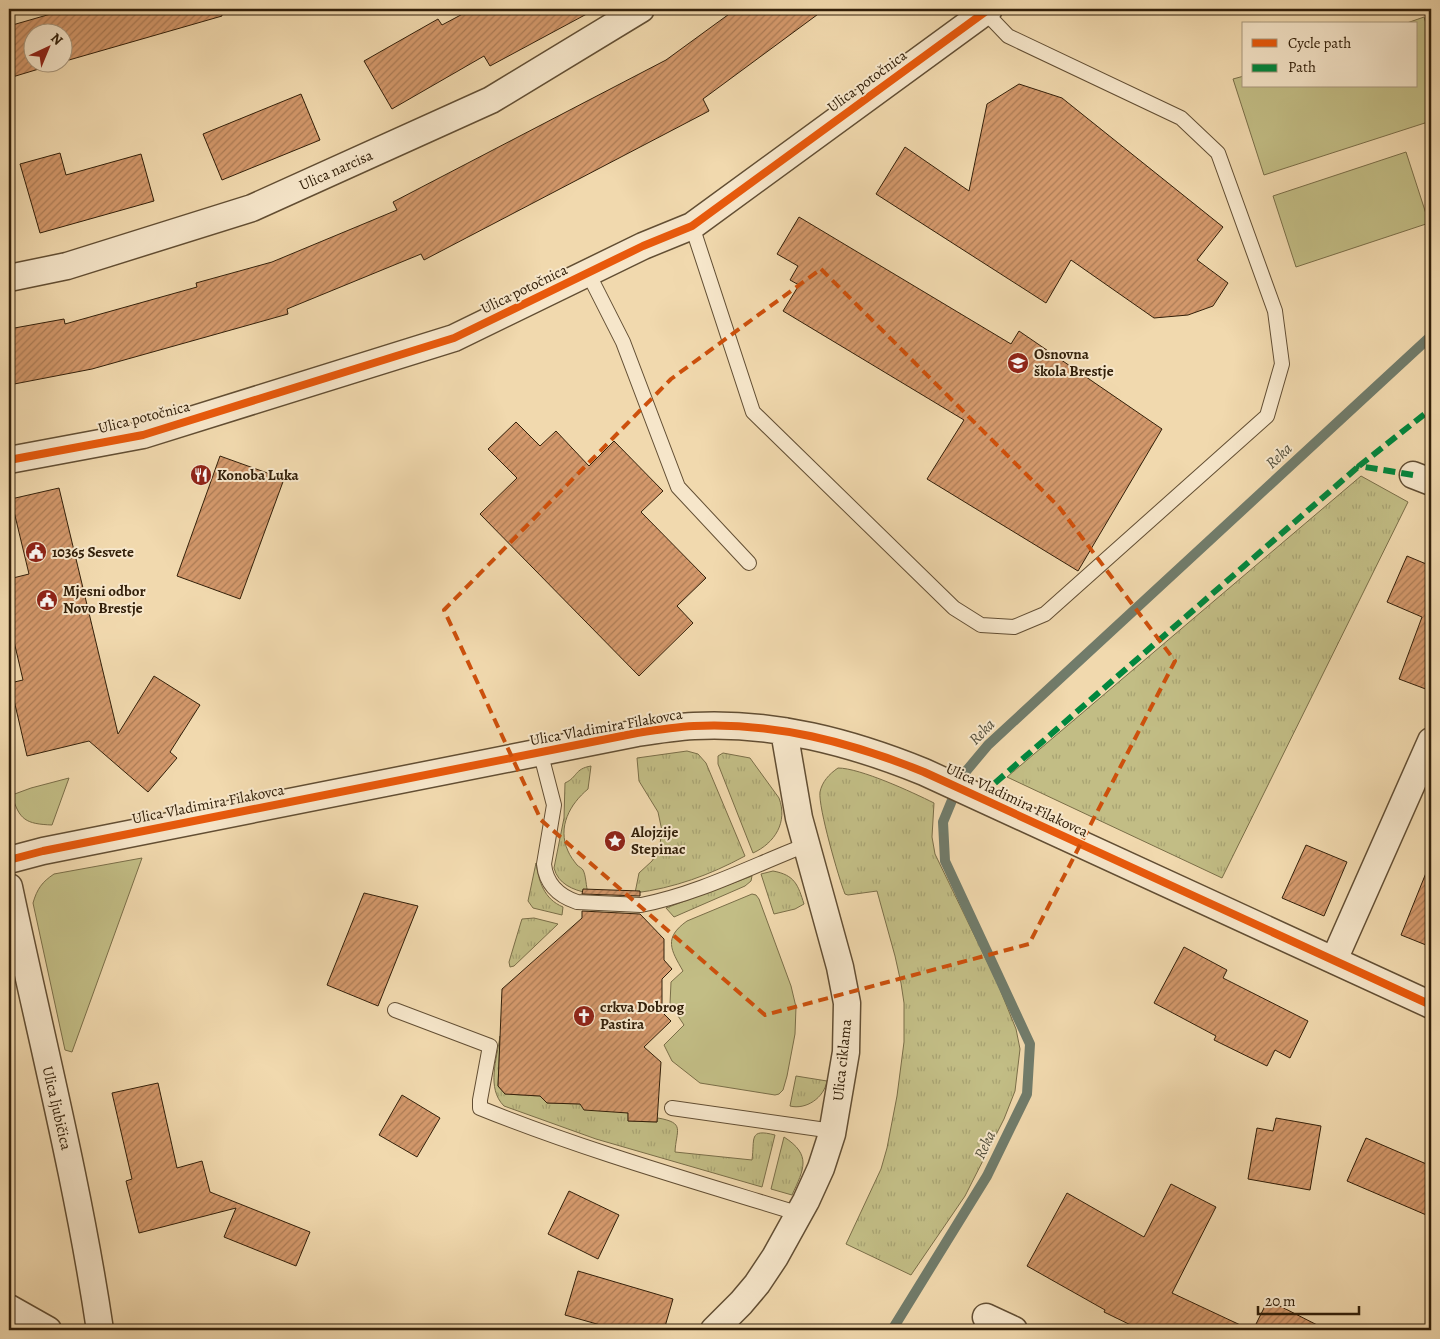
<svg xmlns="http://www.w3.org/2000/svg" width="1440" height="1339" font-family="Alegreya,serif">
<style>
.grass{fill:url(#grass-tufts);stroke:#7a6e48}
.park{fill:#c2bd85;stroke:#7a6e48}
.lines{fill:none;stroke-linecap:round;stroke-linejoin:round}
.stream{stroke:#717c6b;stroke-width:10}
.building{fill:url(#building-hatch);stroke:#33200a}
.service-casing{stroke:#624e33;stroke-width:16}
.minor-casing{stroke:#624e33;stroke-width:29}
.service{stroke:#f6e6ca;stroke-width:14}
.minor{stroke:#f6e6ca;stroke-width:26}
.quiet{stroke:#00873e;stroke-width:6;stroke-dasharray:12 6;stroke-linecap:butt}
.cycleway-casing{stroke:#f6e6ca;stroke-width:11}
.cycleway{stroke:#e8590c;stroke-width:8}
.marked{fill:none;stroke:#cd500c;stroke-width:4;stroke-dasharray:10 6;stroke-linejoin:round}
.labels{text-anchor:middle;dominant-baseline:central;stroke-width:4;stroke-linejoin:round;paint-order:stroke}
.street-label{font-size:15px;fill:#33200a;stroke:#f6e6ca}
.poi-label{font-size:15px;font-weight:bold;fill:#33200a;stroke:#f6e6ca;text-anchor:start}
.water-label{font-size:16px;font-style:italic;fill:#524e3b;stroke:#f6e6ca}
</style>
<defs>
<pattern id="grass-tufts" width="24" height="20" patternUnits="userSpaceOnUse" patternTransform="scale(1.25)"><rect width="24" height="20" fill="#c2bd85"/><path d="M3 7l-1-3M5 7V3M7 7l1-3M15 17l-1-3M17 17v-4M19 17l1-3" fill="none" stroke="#a7a272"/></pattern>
<pattern id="building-hatch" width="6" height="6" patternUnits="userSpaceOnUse" patternTransform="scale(1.25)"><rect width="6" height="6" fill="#d3986b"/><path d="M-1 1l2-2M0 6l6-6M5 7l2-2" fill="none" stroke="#ac7c56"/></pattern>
</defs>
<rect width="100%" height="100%" fill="#f1d9ae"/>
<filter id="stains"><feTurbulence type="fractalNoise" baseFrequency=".004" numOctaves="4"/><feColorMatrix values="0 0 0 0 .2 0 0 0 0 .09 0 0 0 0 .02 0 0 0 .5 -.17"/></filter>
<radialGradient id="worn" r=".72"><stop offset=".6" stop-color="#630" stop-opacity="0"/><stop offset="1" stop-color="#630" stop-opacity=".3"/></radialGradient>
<path class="grass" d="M1361 476 1408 502 1222 878 1007 777Z
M687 751 698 754 706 763 745 856C710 875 674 888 635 893L639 873 652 861 659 850 662 831 658 812 639 781 637 758Z
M723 753 750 758 779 798C788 822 775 843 753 853L718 764V756Z
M591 766 588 789C570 804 557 827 568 851 570 856 574 861 577 865 579 867 582 868 583 870 586 875 586 887 588 893 573 890 558 884 554 868L564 818 565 783C578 777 574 769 591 766Z
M838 768C860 768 912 792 934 803L932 837 935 854 997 982 1016 1029 1020 1049 1015 1091 1004 1119 965 1196 911 1275 846 1244 881 1169 887 1148 897 1096 904 1042V1003L901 983 895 956 877 891 848 895 845 894C839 879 818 807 820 792 822 782 829 774 838 768Z
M536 863C539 882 544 899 563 907L562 915 533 908 528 901Z
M773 871C795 875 798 885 804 904L795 909 774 914 761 874Z
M752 876 751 881 745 886 674 917 666 908Z
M534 918 558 924 514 966 510 967 509 962 521 922 522 919Z
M500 1036 498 1086 505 1094 540 1096 547 1103 580 1104 628 1113V1121L657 1122 658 1118C686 1123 676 1130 675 1152L752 1160C755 1139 748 1128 775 1135L762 1187 596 1139 504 1106C486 1088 497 1059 500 1036Z
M796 1076 827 1081C824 1098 806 1110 790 1106Z
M784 1137C812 1155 804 1169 792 1195L771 1189Z"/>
<path class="park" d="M1424 17 1431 39V121L1264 175 1233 79 1244 76V86H1416V24H1404Z
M1406 152 1429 223 1296 267 1273 196Z
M69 778 52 825C26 824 19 820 12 795L31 788Z
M142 858 72 1052 65 1050 33 903C37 889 42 882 54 874Z
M752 894 756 895 759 899 791 986 796 1007 795 1034 787 1076 783 1090 779 1094 775 1095 700 1083 672 1061 664 1045 684 1025 670 1004 671 982 683 971C671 950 663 938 687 921Z"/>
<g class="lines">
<path class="stream" d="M892 1330 987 1176 1027 1094 1030 1044 945 861 943 822 962 776 988 745 1431 336"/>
</g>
<path class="building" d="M68 9H221L222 16 62 62V32H32V62H62L9 78V26Z
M472 9H596L490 66 484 56 392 109 364 61 438 19 442 25Z
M736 9H825L703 99 709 111 424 260 421 254 287 309 288 314 92 369 9 385V329L64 319 65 324 197 287 196 283 272 262 397 210 393 202 666 60Z
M1019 84 1062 98 1223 227 1197 260 1228 283 1213 306 1188 315 1154 318 1071 260 1046 303 876 194 905 147 969 191 987 104Z
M301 94 320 140 222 180 203 134Z
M60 153 66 175 141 154 154 201 40 233 20 164Z
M799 217 1011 344 1019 331 1162 429 1078 571 927 479 964 420 783 311 799 285 790 280 798 266 777 254Z
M516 422 540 446 556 431 589 466 614 441 663 491 641 512 706 578 677 606 693 623 639 676 480 514 517 478 488 449Z
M220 456 284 479 240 599 177 576Z
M59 488 118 734 154 676 200 705 170 752 177 758 148 792 89 741 27 756 10 683 23 680 9 620V579L29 574 11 499Z
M1407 556 1431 566V691L1399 679 1422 617 1387 602Z
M1306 845 1347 862 1324 916 1282 898Z
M1430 863H1431V947L1401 935Z
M583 889 640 891V896L582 894Z
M364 893 418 906 378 1006 327 985Z
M582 911 640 914 664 939V960L672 969 662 979V1012L671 1021 644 1047 661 1062 657 1122 628 1121V1113L584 1110 580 1104 547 1103 540 1096 505 1094 498 1086 502 989 582 918Z
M1184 947 1227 970 1223 978 1308 1021 1290 1058 1275 1050 1267 1066 1214 1040 1216 1036 1154 1003Z
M158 1083 177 1168 202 1161 210 1192 310 1232 296 1266 224 1237 236 1208 139 1233 126 1181 132 1179 112 1093Z
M402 1095 440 1118 417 1157 379 1135Z
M1276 1118 1321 1126 1310 1190 1248 1179 1257 1128 1273 1131Z
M1366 1138 1431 1166V1217L1347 1181Z
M1171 1184 1216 1207 1172 1293 1251 1330H1141L1104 1312 1105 1310 1027 1266 1067 1193 1144 1237Z
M569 1191 619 1215 598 1259 548 1234Z
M578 1271 673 1299 664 1330H618L565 1315Z
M1268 1300 1327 1330H1253Z"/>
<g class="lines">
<g class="service-casing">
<path id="service" d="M692 226 753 412 954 608 981 625 1014 627 1045 614 1267 416 1282 364 1275 311 1218 153 1181 118 1008 36 985 12
M588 273 623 342 678 487 749 563
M540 751 554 805 544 864C546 884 559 896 577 902L641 905C698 894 752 866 806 845
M395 1010 490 1046 480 1100V1108C584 1150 693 1181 800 1214
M672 1108 833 1131"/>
</g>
<g class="minor-casing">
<path id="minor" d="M9 278 67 266 252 208 491 100 641 9
M9 460 143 435 454 338 643 246 692 226 989 9
M1413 475 1431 482
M9 860 43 851 637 733C656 730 675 727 694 726 774 722 850 742 924 772L1431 1005
M9 887C40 1034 78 1181 100 1330
M1334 960 1431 741
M9 1308 48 1330
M986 1317 1014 1330
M714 1330 741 1303 757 1284 775 1257 806 1201 821 1168 832 1134 846 1052 847 1003 840 967 799 818 784 731"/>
</g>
<use href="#service" class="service"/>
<use href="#minor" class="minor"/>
<path class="quiet" d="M1413 475 1359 466 1431 409
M995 783 1359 466"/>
<g class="cycleway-casing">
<path id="cycleway" d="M9 460 143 435 454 338 643 246 692 226 989 9
M9 860 43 851 637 733C656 730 675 727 694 726 774 722 850 742 924 772L1431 1005"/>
</g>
<use href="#cycleway" class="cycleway"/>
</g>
<path class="marked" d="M821 269 1059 507 1175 661 1029 944 765 1015 541 820 444 610 671 379Z"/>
<defs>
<g id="school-disc" transform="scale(1.125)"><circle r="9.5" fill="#8f2418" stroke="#f6e6ca"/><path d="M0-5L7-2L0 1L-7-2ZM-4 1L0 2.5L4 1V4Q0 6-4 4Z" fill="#fff"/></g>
<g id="restaurant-disc" transform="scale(1.125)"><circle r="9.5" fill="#8f2418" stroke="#f6e6ca"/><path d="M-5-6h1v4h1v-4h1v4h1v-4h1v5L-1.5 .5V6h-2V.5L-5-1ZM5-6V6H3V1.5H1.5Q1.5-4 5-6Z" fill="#fff"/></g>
<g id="civic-disc" transform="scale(1.125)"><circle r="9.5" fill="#8f2418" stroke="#f6e6ca"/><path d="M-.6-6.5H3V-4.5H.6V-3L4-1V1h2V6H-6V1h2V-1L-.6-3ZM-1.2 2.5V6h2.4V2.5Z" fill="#fff"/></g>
<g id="sight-disc" transform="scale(1.125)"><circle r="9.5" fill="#8f2418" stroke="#f6e6ca"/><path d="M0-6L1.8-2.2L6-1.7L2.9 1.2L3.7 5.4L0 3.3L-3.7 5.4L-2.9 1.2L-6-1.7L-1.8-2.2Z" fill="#fff"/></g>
<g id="church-disc" transform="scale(1.125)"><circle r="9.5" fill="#8f2418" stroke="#f6e6ca"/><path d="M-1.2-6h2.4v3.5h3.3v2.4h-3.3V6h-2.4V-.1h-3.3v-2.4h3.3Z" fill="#fff"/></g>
</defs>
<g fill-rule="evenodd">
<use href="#school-disc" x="1018" y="363"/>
<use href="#restaurant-disc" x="201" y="475"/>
<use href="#civic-disc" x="36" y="552"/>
<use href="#civic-disc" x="47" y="600"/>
<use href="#sight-disc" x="615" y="841"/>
<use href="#church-disc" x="584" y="1016"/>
</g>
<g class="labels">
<g class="street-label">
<text transform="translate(867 81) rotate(-36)">Ulica potočnica</text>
<text transform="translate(336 170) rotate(-24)">Ulica narcisa</text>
<text transform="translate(524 289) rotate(-26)">Ulica potočnica</text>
<text transform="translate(144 417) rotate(-14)">Ulica potočnica</text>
<text transform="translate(606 727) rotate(-10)">Ulica Vladimira Filakovca</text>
<text transform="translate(1017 800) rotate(25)">Ulica Vladimira Filakovca</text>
<text transform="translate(208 804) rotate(-11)">Ulica Vladimira Filakovca</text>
<text transform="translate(842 1060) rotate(-84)">Ulica ciklama</text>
<text transform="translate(57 1108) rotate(77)">Ulica ljubičica</text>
</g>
<g class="poi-label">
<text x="1034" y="354">Osnovna<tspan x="1034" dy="17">škola Brestje</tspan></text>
<text x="217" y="475">Konoba Luka</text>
<text x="52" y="552">10365 Sesvete</text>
<text x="63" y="591">Mjesni odbor<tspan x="63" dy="17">Novo Brestje</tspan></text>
<text x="631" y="832">Alojzije<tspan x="631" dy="17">Stepinac</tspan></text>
<text x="600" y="1007">crkva Dobrog<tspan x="600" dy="17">Pastira</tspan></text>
</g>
<g class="water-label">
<text transform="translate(1279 456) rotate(-43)">Reka</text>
<text transform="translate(982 732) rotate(-46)">Reka</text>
<text transform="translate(985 1145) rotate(-64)">Reka</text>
</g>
</g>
<rect width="1440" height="1339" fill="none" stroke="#f1d9ae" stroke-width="30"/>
<rect x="10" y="10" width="1420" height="1319" fill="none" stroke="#33200a" stroke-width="2.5"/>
<rect x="15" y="15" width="1410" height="1309" fill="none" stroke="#33200a"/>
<rect x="1242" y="22" width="175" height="65" fill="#f6e6ca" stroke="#a8977d"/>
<rect x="1252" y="39" width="25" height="8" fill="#e8590c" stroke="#a8977d"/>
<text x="1288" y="48" font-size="15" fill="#33200a">Cycle path</text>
<rect x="1252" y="64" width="25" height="8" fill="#00873e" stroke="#a8977d"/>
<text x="1288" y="72" font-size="15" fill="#33200a">Path</text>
<g transform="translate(48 48) rotate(44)"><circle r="24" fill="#f6e6ca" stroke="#a8977d"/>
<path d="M0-4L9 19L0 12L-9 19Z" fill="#8f2418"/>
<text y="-8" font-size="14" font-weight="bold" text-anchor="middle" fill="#33200a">N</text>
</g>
<path d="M1258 1306v8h101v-8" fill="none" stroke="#33200a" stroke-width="2.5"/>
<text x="1265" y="1306" font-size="15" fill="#33200a" stroke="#f6e6ca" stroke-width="4" paint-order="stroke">20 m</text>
<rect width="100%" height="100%" filter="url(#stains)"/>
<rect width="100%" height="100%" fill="url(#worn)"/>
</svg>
